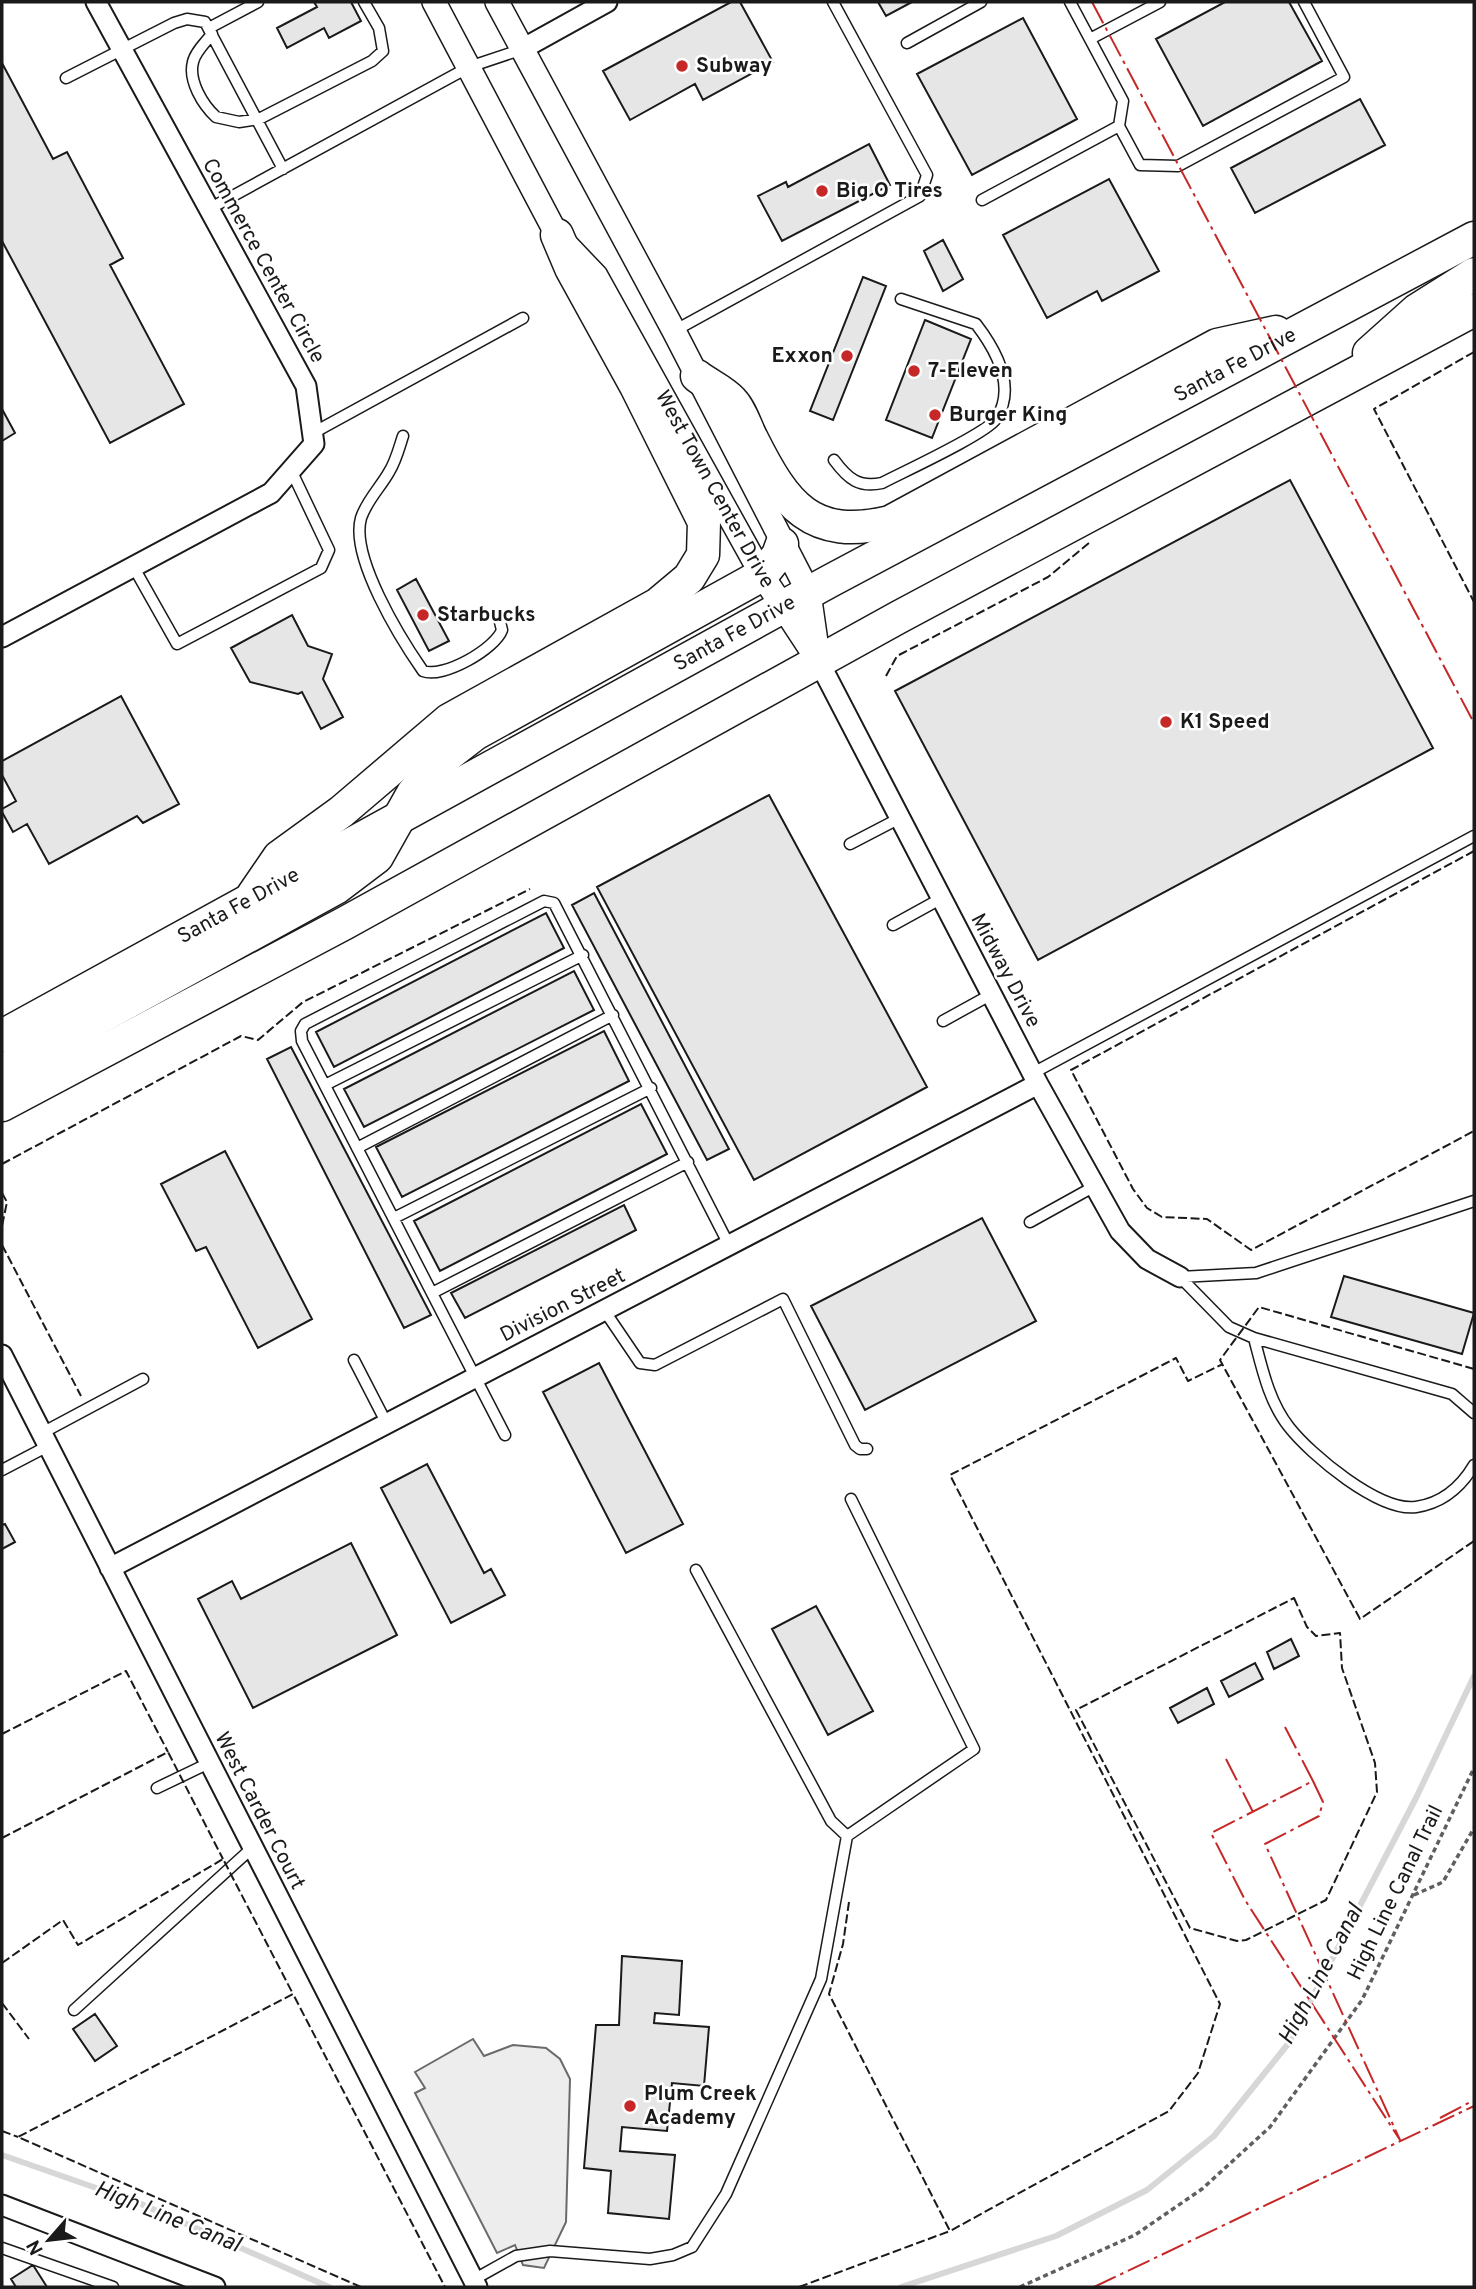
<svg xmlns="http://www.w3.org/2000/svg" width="1476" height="2289" font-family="Overpass,sans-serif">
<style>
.built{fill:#ededed;stroke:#6a6a6a;stroke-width:2}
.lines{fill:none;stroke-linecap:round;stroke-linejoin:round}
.stream{stroke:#d7d7d7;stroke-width:6}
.building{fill:#e6e6e6;stroke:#1a1a1a;stroke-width:2}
.service-casing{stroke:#1a1a1a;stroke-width:13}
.minor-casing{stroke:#1a1a1a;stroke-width:23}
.tertiary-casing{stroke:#1a1a1a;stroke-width:26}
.trunk-casing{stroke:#1a1a1a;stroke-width:35}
.path{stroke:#5f5f5f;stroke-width:3.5;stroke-dasharray:5 3.5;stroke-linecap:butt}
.service{stroke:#fff;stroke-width:10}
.minor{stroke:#fff;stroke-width:19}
.tertiary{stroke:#fff;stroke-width:23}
.trunk{stroke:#fff;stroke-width:32}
.fence{stroke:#1a1a1a;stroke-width:2;stroke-dasharray:9 3.5;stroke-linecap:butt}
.power{stroke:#c62828;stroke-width:2;stroke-dasharray:24 5 3.5 5;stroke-linecap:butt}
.poi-dot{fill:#c62828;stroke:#fff;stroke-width:2.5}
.labels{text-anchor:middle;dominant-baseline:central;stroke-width:5;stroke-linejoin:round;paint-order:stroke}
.poi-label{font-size:21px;font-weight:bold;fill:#1a1a1a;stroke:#fff;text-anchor:start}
.street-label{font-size:21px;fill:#1a1a1a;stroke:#fff}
.water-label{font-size:23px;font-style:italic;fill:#1a1a1a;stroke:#fff}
</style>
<rect width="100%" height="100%" fill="#fff"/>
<path class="built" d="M473 2039 484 2056 513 2045 546 2048 560 2059 570 2079 566 2222 544 2268 523 2265 515 2245 497 2253 415 2093 425 2088 415 2072Z"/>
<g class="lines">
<path class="stream" d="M2 2155 139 2203 329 2287
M901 2287 1056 2236 1147 2190 1214 2136 1288 2044 1416 1798 1474 1676"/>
</g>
<path class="building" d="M314 2H351L361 21 329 38 324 28 287 48 277 28 317 7Z
M731 2H740L773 62 703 100 695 84 630 120 603 71Z
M878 2H912L886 16Z
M1225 2H1289L1322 61 1203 126 1156 39Z
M1023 18 1077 119 972 175 917 74Z
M2 63 53 159 67 152 123 258 110 265 184 404 110 443 2 241Z
M1360 99 1385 145 1255 213 1231 168Z
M869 144 890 185 782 241 758 196 786 182 788 187Z
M1109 179 1159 271 1102 301 1097 291 1047 318 1003 235Z
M943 240 963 279 943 291 924 251Z
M863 277 886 286 833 420 810 411Z
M925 320 971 339 932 438 886 420Z
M2 409 15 433 2 441Z
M1290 480 1433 748 1038 960 895 691Z
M416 579 449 641 429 651 397 590Z
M292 615 308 646 332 654 323 679 343 717 321 729 302 692 298 694 250 682 231 648Z
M121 696 179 804 143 823 137 816 49 864 27 824 13 832 2 812V809L16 801 2 775V761Z
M769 795 927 1087 754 1180 597 887Z
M594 893 729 1149 707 1160 572 905Z
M546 913 564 948 334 1067 316 1032Z
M574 971 594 1010 364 1127 344 1089Z
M604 1031 629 1081 402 1197 376 1147Z
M291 1047 431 1315 404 1328 267 1059Z
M641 1104 667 1154 440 1271 414 1221Z
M225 1151 312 1319 258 1348 206 1247 196 1251 161 1184Z
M624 1205 636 1230 465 1318 451 1293Z
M982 1218 1036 1321 865 1410 811 1306Z
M1344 1276 1474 1313 1462 1354 1331 1317Z
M599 1363 683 1524 626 1553 543 1392Z
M427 1464 484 1573 491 1569 505 1595 451 1623 381 1488Z
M5 1524 15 1542 2 1549V1525Z
M351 1543 397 1635 253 1708 198 1599 232 1581 241 1599Z
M816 1606 873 1711 828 1735 772 1629Z
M1291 1639 1299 1656 1274 1669 1267 1652Z
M1255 1663 1263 1679 1229 1697 1221 1681Z
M1207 1688 1214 1704 1178 1723 1170 1708Z
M622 1956 682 1961 679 2015 655 2013 654 2023 709 2027 704 2086 672 2083 667 2131 622 2127 620 2151 675 2155 669 2219 608 2213 611 2171 584 2168 596 2025H619Z
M95 2014 117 2046 95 2061 73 2029Z
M33 2265 47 2287H16L11 2279Z"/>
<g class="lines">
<g class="service-casing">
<path id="service" d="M1070 2 1123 101 1119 126 1140 165 1178 166 1344 77 1304 2
M209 28 258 2
M212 34C206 42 195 52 193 62 188 81 203 105 216 117L239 122 259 119 372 61 383 51 379 28 364 2
M1090 39 1160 2
M907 43 981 2
M66 78 174 23 187 19 205 22 283 169
M982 200 1119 126
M209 209 469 67 523 49
M674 331 920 196 927 175 833 2
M313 433 523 318
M403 436C399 448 396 461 389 472 380 488 367 500 361 518 350 557 400 638 423 671 443 679 495 649 502 630L500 622
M834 460C848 479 859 488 882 483 903 472 986 434 996 419 1017 387 996 350 976 324L901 299
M133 566 177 644 321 568 329 550 291 470
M850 844 900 818
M893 925 942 898
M943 1021 992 994
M1033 1073 1474 836
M325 1085 583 955
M357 1148 613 1015
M394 1218 651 1088
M1030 1222 1095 1186
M1180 1277 1229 1327 1254 1338 1452 1394 1474 1413
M1180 1277 1256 1273 1474 1201
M432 1293 688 1162
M604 1310 640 1363 655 1365 783 1299 855 1445 860 1449H867
M1254 1338C1262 1368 1269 1402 1289 1427 1311 1455 1379 1512 1416 1507 1443 1503 1461 1487 1474 1465
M354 1360 387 1424
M42 1433 143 1379
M505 1435 302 1041 301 1031 305 1024 544 901 554 903 729 1245
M2 1470 48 1446
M696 1570 831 1821 847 1836 974 1749 851 1499
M157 1788 209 1763
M74 2010 252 1848
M2 2248 113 2287
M473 2280 516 2256 550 2251 650 2259 673 2255 692 2247 726 2194 821 1979 847 1836"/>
</g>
<g class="minor-casing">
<path id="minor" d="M524 48 607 2
M2 637 271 493 314 444 306 386 96 2
M819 662 1038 1084 1120 1231 1147 1259 1180 1277
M2 1355 477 2287
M110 1568 1038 1084
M2 2205 215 2287"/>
</g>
<g class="tertiary-casing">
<g id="tertiary">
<path id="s1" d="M434 2 557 235 596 276 762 575 819 662"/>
<path d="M497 2 674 331 809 593 818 656"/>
</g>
</g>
<g class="trunk-casing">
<g id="trunk">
<path d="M1369 353 1417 310 1474 274"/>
<path d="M697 376C707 384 723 391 732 401 741 410 746 428 752 439 785 505 811 541 890 522L1217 345 1276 332"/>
<path d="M253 895 279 857 341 812 449 720 658 604 689 578 703 555 704 522 636 386 571 268 557 235"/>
<path id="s2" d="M2 1036 830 581 1474 238"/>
<path d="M2 1071 336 888 377 857 413 793 444 758 475 734 762 575 778 555 782 544"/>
<path d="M2 1105 345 923 899 617 1474 310"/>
</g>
</g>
<path class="path" d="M1414 1895 1443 1882 1474 1828
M1020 2287 1135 2235 1202 2189 1270 2127 1362 2000 1474 1768"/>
<use href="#service" class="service"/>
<use href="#minor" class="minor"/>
<use href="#tertiary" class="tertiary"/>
<use href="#trunk" class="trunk"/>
<path class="fence" d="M1474 352 1374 409 1474 602
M886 676 897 656 1048 577 1090 542
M1474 851 1071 1070 1133 1189 1147 1208 1162 1217 1207 1219 1251 1250 1474 1131
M2 1164 241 1036 258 1040 303 1002 530 889
M2 1193 7 1202 2 1226
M2 1245 81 1396
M1474 1369 1259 1307 1220 1360 1360 1619 1474 1541
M1294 1598 1307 1627 1316 1636 1340 1633 1342 1668 1375 1763 1377 1792 1326 1900 1246 1940 1237 1941 1190 1928 1076 1710Z
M2 1734 126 1671 168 1752
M2 1838 168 1752 223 1859
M849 1902 843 1944 829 1994 950 2231 1169 2111 1198 2073 1220 2004 950 1475 1176 1358 1188 1381 1223 1364
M2 1963 63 1920 78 1945 223 1859 293 1994
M2 2003 29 2039
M2 2131 18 2137
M361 2287 18 2137 293 1994 445 2287
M799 2287 950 2231"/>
<path class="power" d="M1092 2 1474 723
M1285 1727 1313 1781
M1226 1759 1253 1812
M1313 1781 1323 1802 1319 1816 1265 1844 1400 2140 1245 1900 1211 1833Z
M1440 2118 1474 2100
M1094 2287 1474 2106"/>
</g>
<g class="poi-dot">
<circle cx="682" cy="66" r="7"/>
<circle cx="822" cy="191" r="7"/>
<circle cx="847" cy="356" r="7"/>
<circle cx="914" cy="371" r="7"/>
<circle cx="935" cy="415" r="7"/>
<circle cx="423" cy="615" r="7"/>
<circle cx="1166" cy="722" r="7"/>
<circle cx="630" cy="2106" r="7"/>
</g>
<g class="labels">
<g class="poi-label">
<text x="696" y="66">Subway</text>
<text x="836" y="191">Big O Tires</text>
<text x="833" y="356" text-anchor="end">Exxon</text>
<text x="928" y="371">7-Eleven</text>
<text x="949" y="415">Burger King</text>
<text x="437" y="615">Starbucks</text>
<text x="1180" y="722">K1 Speed</text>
<text x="644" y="2094">Plum Creek<tspan x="644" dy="24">Academy</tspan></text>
</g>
<g class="street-label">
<text transform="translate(263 261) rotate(61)">Commerce Center Circle</text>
<text stroke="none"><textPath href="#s2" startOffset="1404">Santa Fe Drive</textPath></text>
<text stroke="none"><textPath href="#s1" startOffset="564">West Town Center Drive</textPath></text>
<text stroke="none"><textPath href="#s2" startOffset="836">Santa Fe Drive</textPath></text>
<text stroke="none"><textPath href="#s2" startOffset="270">Santa Fe Drive</textPath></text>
<text transform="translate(1005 971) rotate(62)">Midway Drive</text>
<text transform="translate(563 1306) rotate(-27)">Division Street</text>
<text transform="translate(259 1811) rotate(63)">West Carder Court</text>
<text transform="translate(1396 1893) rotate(-64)">High Line Canal Trail</text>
</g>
<g class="water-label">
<text transform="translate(1322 1975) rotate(-62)">High Line Canal</text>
<text transform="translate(167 2218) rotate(22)">High Line Canal</text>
</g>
</g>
<rect width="1476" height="2289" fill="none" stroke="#1a1a1a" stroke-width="7"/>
<g transform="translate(49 2240) rotate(242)" stroke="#ffffff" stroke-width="5" paint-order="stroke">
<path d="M0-5L12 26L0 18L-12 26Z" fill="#1a1a1a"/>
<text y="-10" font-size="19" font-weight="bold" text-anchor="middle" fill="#1a1a1a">N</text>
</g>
</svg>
